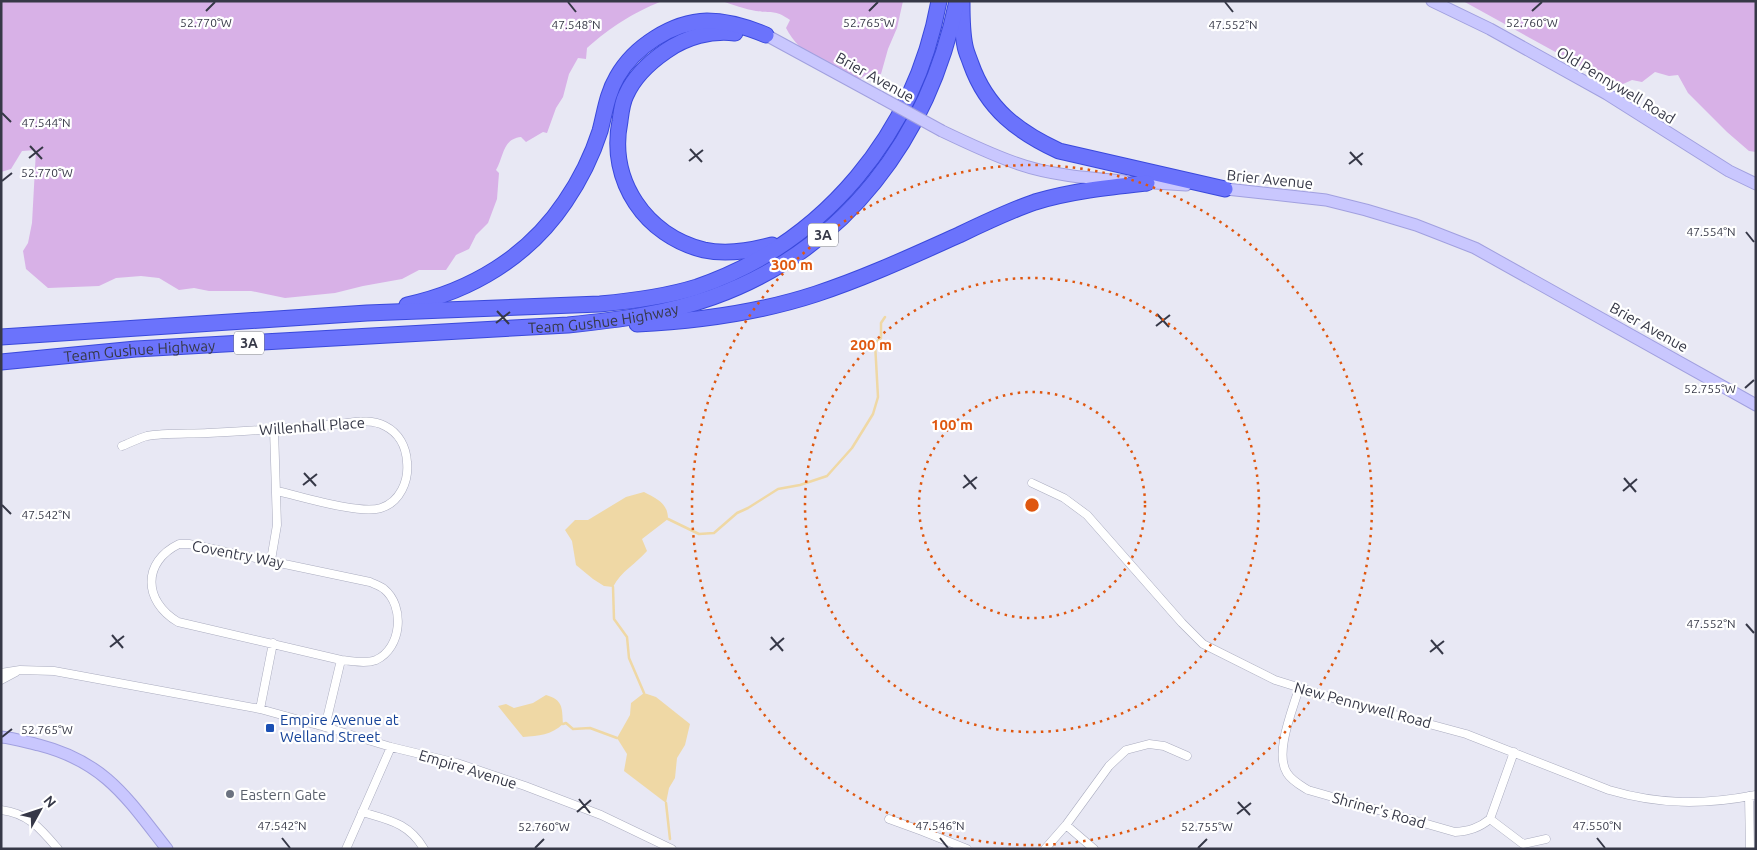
<svg xmlns="http://www.w3.org/2000/svg" width="1757" height="850" font-family="Ubuntu,sans-serif">
<style>
.green{fill:#d8b1e7}
.water{fill:#efd8a5}
.lines{fill:none;stroke-linecap:round;stroke-linejoin:round}
.stream{stroke:#efd8a5;stroke-width:2.5}
.street-casing{stroke:#aaacbf;stroke-width:9}
.secondary-casing{stroke:#a1a0df;stroke-width:13}
.highway-casing{stroke:#3a49db;stroke-width:17}
.street{stroke:#fff;stroke-width:8}
.secondary{stroke:#c9c7fe;stroke-width:11}
.highway{stroke:#6b73fc;stroke-width:15}
.secondary-bridge-casing{stroke:#a1a0df;stroke-width:13;stroke-linecap:butt}
.secondary-bridge{stroke:#c9c7fe;stroke-width:11}
.ticks{fill:none;stroke:#363847;stroke-width:2}
.ring{fill:none;stroke:#df570f;stroke-width:2.5;stroke-dasharray:2.5 5}
.transit-dot{fill:#1a4fb4;stroke:#fff;stroke-width:2}
.worship-dot{fill:#6b7280;stroke:#fff;stroke-width:2}
.labels{text-anchor:middle;dominant-baseline:central;stroke-width:4.5;stroke-linejoin:round;paint-order:stroke}
.shield{fill:#fff;stroke:#72747e;stroke-width:1}
.shield-label{font-size:14px;font-weight:bold;fill:#363847}
.street-label{font-size:15px;fill:#363847;stroke:#fff}
.transit-label{font-size:15px;fill:#164399;stroke:#fff;text-anchor:start}
.worship-label{font-size:15px;fill:#5b616d;stroke:#fff;text-anchor:start}
.ticks-label{font-size:12px;text-anchor:middle;fill:#363847;stroke:#fff;stroke-width:4.5;stroke-linejoin:round;paint-order:stroke}
.centre{fill:#df570f;stroke:#fff;stroke-width:2.5}
.ring-label{font-size:15px;text-anchor:middle;font-weight:bold;fill:#df570f;stroke:#fff;stroke-width:4.5;stroke-linejoin:round;paint-order:stroke}
</style>
<rect width="100%" height="100%" fill="#e8e8f4"/>
<path class="green" d="M1 1H662C631 14 612 26 587 48L586 59 578 58 569 74 563 97 556 108 547 133 543 132 526 142 521 137C502 139 504 157 496 170L499 173 497 199 488 223 476 235 469 249 456 255 446 270H419L402 279 363 286 335 293 285 298 251 291H209L194 288 179 290 159 278 141 276 116 278 99 286 48 288 26 269 23 251 28 243 32 223 36 150 22 151 11 169 1 172Z
M722 1H903L897 28 888 49 881 74H867L860 79C832 69 800 56 786 28L790 20C774 9 773 14 756 11 745 9 733 5 722 1Z
M1463 1H1756V152L1749 151 1727 132 1688 93 1678 75 1669 76 1655 72 1642 82 1632 80 1623 84 1602 81 1570 60Z"/>
<path class="water" d="M644 492C657 499 668 503 668 519L642 539 647 551C636 564 621 571 613 587L604 586 593 579 576 565 572 541 565 530 575 520H588L626 497Z
M644 693 656 697 690 724 685 745 677 758 675 778 669 788 666 803 624 771 627 754 617 738 630 715 631 703Z
M546 695C563 700 562 707 563 724 551 735 539 736 523 737L498 706 506 704 514 708 533 703Z"/>
<g class="lines">
<path class="stream" d="M668 519 699 534 714 533 737 513 748 508 778 489 800 485 827 476 852 448 873 414 878 397 875 343 881 338V323L885 317
M613 587 614 619 627 637 629 658 644 693
M563 724 566 723 573 729 590 728 617 738
M666 803 670 839"/>
<g class="street-casing">
<path id="street" d="M122 446C130 443 139 438 147 436 163 433 190 434 208 433 251 431 293 428 336 424 352 423 370 418 385 426 399 433 406 447 407 462 409 481 400 502 381 508 360 515 300 496 277 491
M1032 483 1064 498 1087 515 1182 623 1203 644 1275 680 1336 699 1466 734 1609 790C1660 805 1704 805 1756 795
M179 544H189L370 582C374 584 380 586 384 589 405 606 402 648 376 660 366 664 353 661 341 660L178 622C143 601 142 562 179 544Z
M271 560 277 525 274 429
M1 673 20 670 54 671 260 709 325 727 391 747 457 763 525 786 601 815 672 849
M1 680 16 672
M1299 688C1293 709 1274 753 1287 773 1292 781 1300 785 1308 790L1455 832C1469 831 1479 828 1490 819L1514 752
M260 709 273 643
M325 727 341 660
M1749 796 1750 849
M1 810C28 813 41 829 58 849
M362 812C389 820 409 823 424 849
M889 819 922 831 967 849
M1490 819 1523 844 1546 839
M1066 825 1094 849
M346 849 391 747
M1045 849 1066 825 1109 766 1126 750 1149 744 1164 746 1187 756"/>
</g>
<g class="secondary-casing">
<path id="secondary" d="M1432 1 1490 29 1607 94 1729 171 1756 184
M766 35 880 97
M942 131C965 142 988 153 1013 162 1048 175 1086 178 1124 181
M1139 182 1186 185
M1217 188 1326 200 1366 210 1416 225 1475 248 1756 405
M1 737C14 738 26 742 39 745 105 762 127 798 167 849"/>
</g>
<g class="highway-casing">
<g id="highway">
<path d="M962 3C962 17 962 32 965 46 966 52 969 58 971 64 987 109 1018 132 1059 151L1225 189"/>
<path d="M735 33C711 30 686 37 666 51 650 62 634 77 626 95 622 103 621 113 620 121 608 181 646 236 704 250 727 255 750 251 772 245"/>
<path d="M407 305C471 291 528 257 565 202 580 180 592 156 600 131 605 112 607 94 617 77 634 47 672 22 707 21 728 21 747 27 766 35"/>
<path d="M637 324C698 321 758 313 816 294 865 278 912 256 959 235 984 223 1009 211 1035 202 1071 191 1110 187 1147 183"/>
<path d="M1 337 367 313 600 304C633 301 665 297 697 287 825 243 915 133 939 1"/>
<path id="s1" d="M1 362 136 349 568 325C617 320 666 314 713 297 846 249 929 137 957 1"/>
</g>
</g>
<use href="#street" class="street"/>
<use href="#secondary" class="secondary"/>
<use href="#highway" class="highway"/>
<g class="secondary-bridge-casing">
<path id="secondary-bridge" d="M880 97 942 131"/>
</g>
<use href="#secondary-bridge" class="secondary-bridge"/>
</g>
<path class="ticks" d="M568 2 576 12M1225 2 1233 12M206 11 215 2M869 11 878 2M1532 11 1542 2M2 113 11 122M30 146 42 159M690 149 702 162M1350 152 1362 165M29 158 43 147M689 161 703 150M1349 164 1363 153M2 181 12 173M1746 232 1754 242M497 311 509 324M1157 314 1169 327M496 323 510 312M1156 326 1170 315M1745 388 1754 380M304 473 316 486M964 475 976 489M1624 478 1636 492M303 485 317 474M963 488 977 477M1623 491 1637 479M2 505 11 514M1746 624 1754 633M112 635 123 648M771 637 783 651M1431 640 1443 654M110 647 124 636M770 650 784 638M1430 652 1444 641M2 737 12 729M579 799 590 813M1238 802 1250 815M577 812 591 800M1237 814 1251 803M282 838 290 848M940 838 948 848M1597 838 1605 848M535 848 544 839M1198 848 1207 839"/>
<g class="ring">
<circle cx="1032" cy="505" r="113"/>
<circle cx="1032" cy="505" r="227"/>
<circle cx="1032" cy="505" r="340"/>
</g>
<rect class="transit-dot" x="265" y="723" width="10" height="10" rx="2.5"/>
<circle class="worship-dot" cx="230" cy="794" r="5"/>
<g class="labels">
<g class="shield">
<rect x="808" y="223.5" width="30" height="23" rx="4"/>
<rect x="234" y="331.5" width="30" height="23" rx="4"/>
</g>
<g class="shield-label">
<text x="823" y="235">3A</text>
<text x="249" y="343">3A</text>
</g>
<g class="street-label">
<text transform="translate(875 77) rotate(29)">Brier Avenue</text>
<text transform="translate(1616 85) rotate(31)">Old Pennywell Road</text>
<text transform="translate(1270 179) rotate(6)">Brier Avenue</text>
<text stroke="none"><textPath href="#s1" startOffset="604">Team Gushue Highway</textPath></text>
<text transform="translate(1649 327) rotate(29)">Brier Avenue</text>
<text stroke="none"><textPath href="#s1" startOffset="139">Team Gushue Highway</textPath></text>
<text transform="translate(312 426) rotate(-4)">Willenhall Place</text>
<text transform="translate(238 554) rotate(11)">Coventry Way</text>
<text transform="translate(1363 705) rotate(15)">New Pennywell Road</text>
<text transform="translate(468 769) rotate(17)">Empire Avenue</text>
<text transform="translate(1379 810) rotate(16)">Shriner's Road</text>
</g>
<g class="transit-label">
<text x="280" y="719">Empire Avenue at<tspan x="280" dy="17">Welland Street</tspan></text>
</g>
<g class="worship-label">
<text x="240" y="794">Eastern Gate</text>
</g>
</g>
<g class="ticks-label">
<text x="869" y="27">52.765°W</text>
<text x="1532" y="27">52.760°W</text>
<text x="206" y="27">52.770°W</text>
<text x="576" y="29">47.548°N</text>
<text x="1233" y="29">47.552°N</text>
<text x="46" y="127">47.544°N</text>
<text x="47" y="177">52.770°W</text>
<text x="1711" y="236">47.554°N</text>
<text x="1710" y="393">52.755°W</text>
<text x="46" y="519">47.542°N</text>
<text x="1711" y="628">47.552°N</text>
<text x="47" y="734">52.765°W</text>
<text x="282" y="830">47.542°N</text>
<text x="940" y="830">47.546°N</text>
<text x="1597" y="830">47.550°N</text>
<text x="544" y="831">52.760°W</text>
<text x="1207" y="831">52.755°W</text>
</g>
<circle cx="1032" cy="505" r="8" class="centre"/>
<g class="ring-label">
<text x="792" y="270">300 m</text>
<text x="871" y="350">200 m</text>
<text x="952" y="430">100 m</text>
</g>
<rect width="1757" height="850" fill="none" stroke="#363847" stroke-width="5"/>
<g transform="translate(40 810) rotate(50)" stroke="#ffffff" stroke-width="4" paint-order="stroke">
<path d="M0-4L9 19L0 12L-9 19Z" fill="#363847"/>
<text y="-8" font-size="14" font-weight="bold" text-anchor="middle" fill="#363847">N</text>
</g>
</svg>
